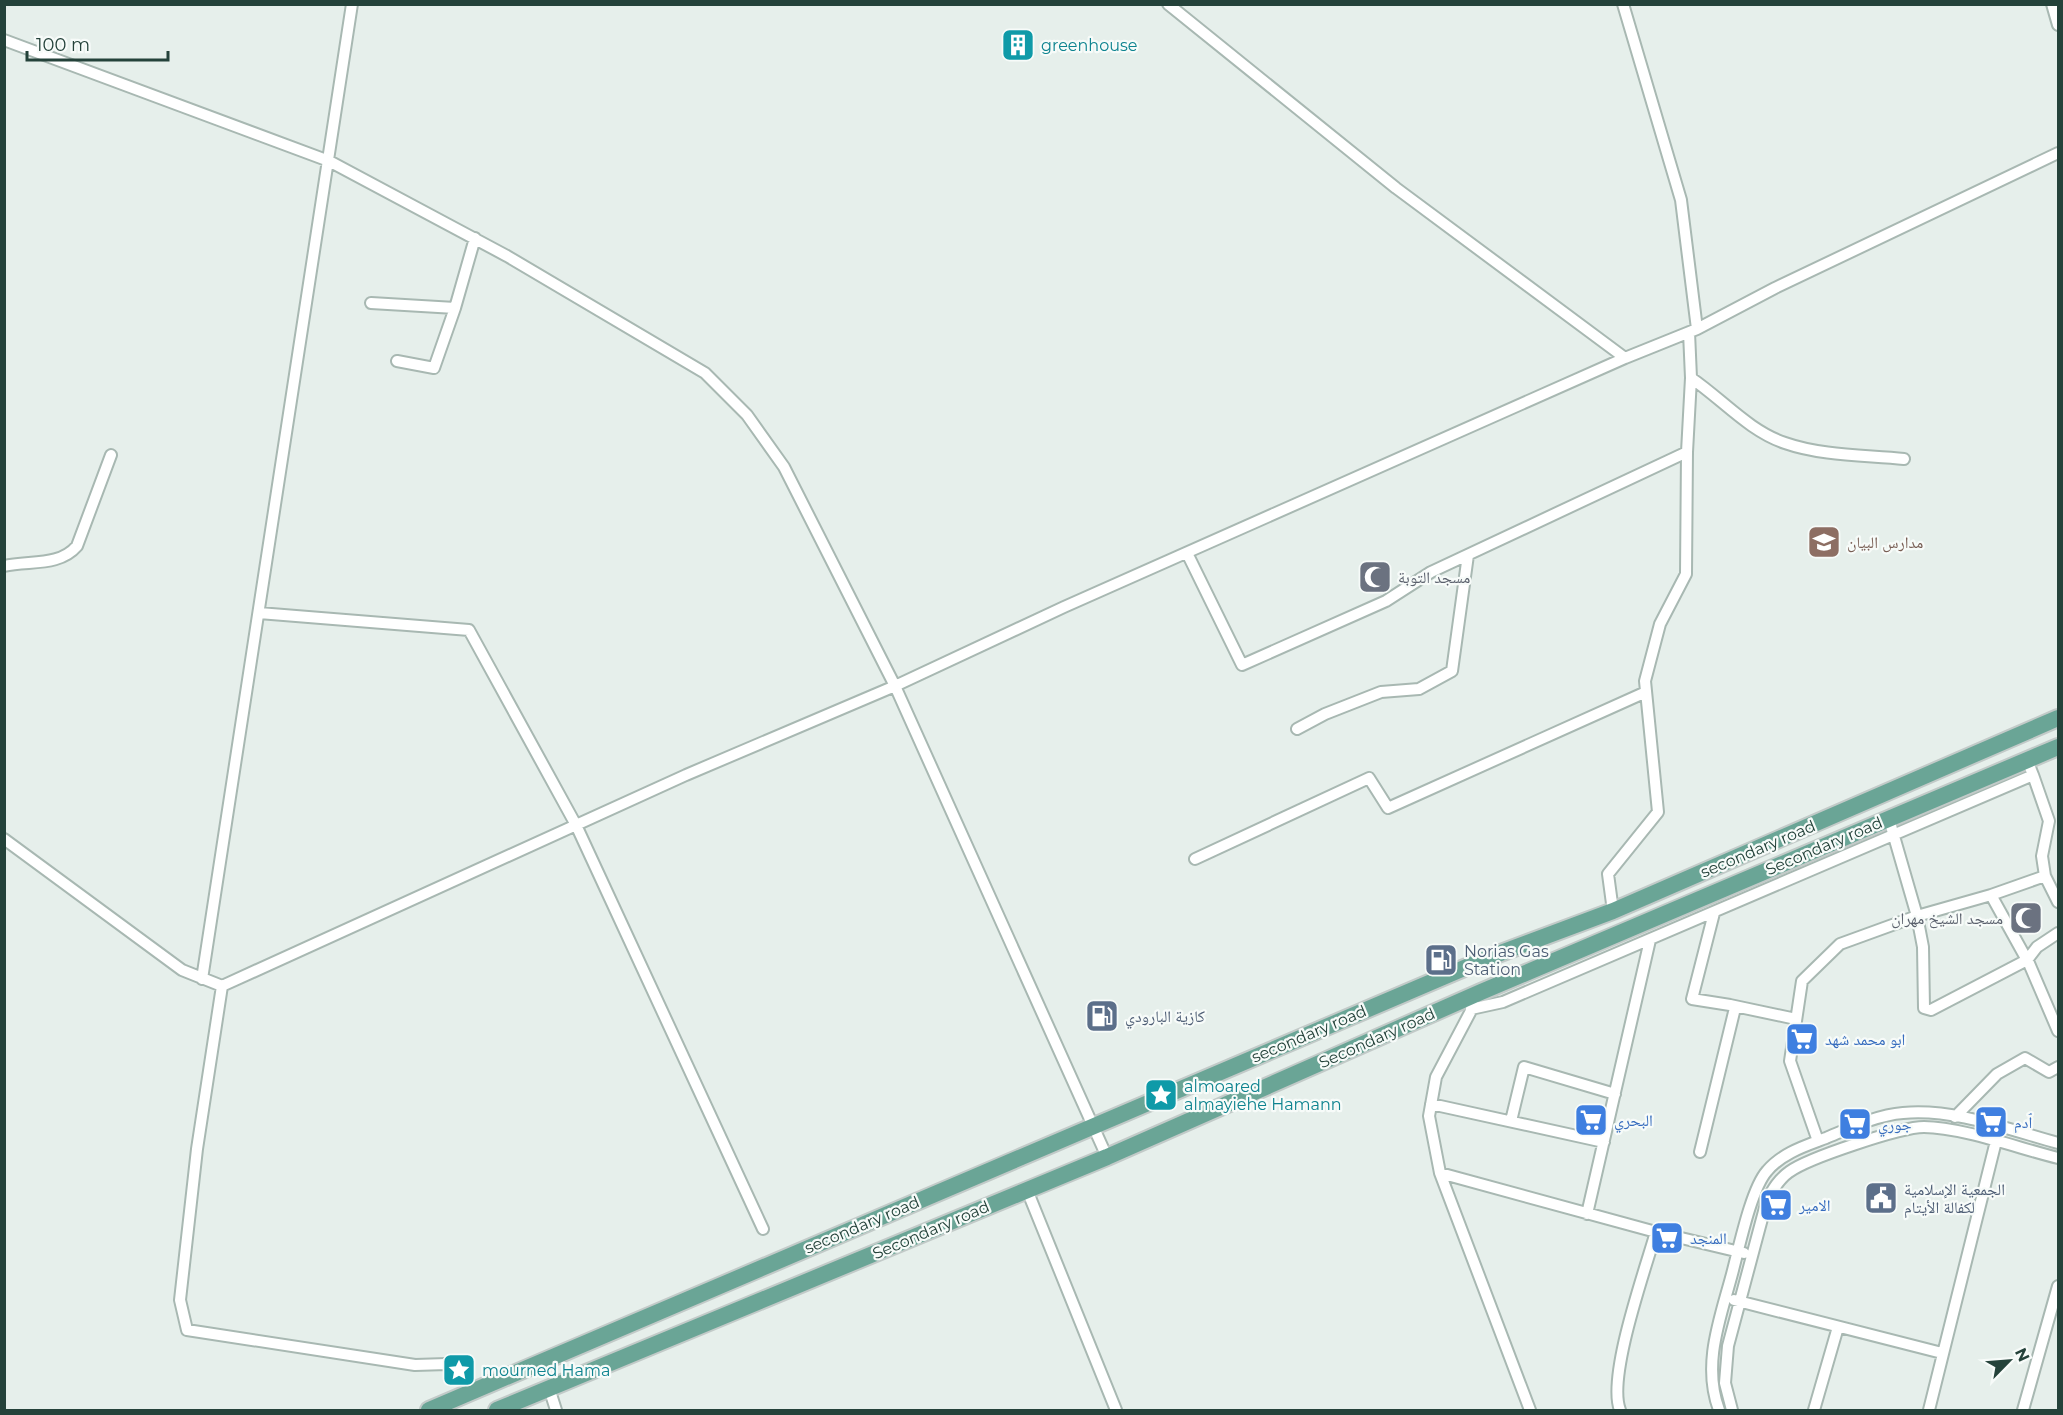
<svg xmlns="http://www.w3.org/2000/svg" width="2063" height="1415" font-family="Montserrat,'Noto Naskh Arabic',sans-serif">
<style>
.lines{fill:none;stroke-linecap:round;stroke-linejoin:round}
.street-casing{stroke:#a8b8b2;stroke-width:14}
.primary-casing{stroke:#c2cac8;stroke-width:20}
.street{stroke:#fff;stroke-width:10}
.primary{stroke:#6aa596;stroke-width:16}
.labels{text-anchor:middle;dominant-baseline:central;stroke-width:4.5;stroke-linejoin:round;paint-order:stroke}
.culture-label{font-size:16px;fill:#0d838f;stroke:#f7fbf9;text-anchor:start}
.education-label{font-size:16px;fill:#785e54;stroke:#f7fbf9;text-anchor:start}
.worship-label{font-size:16px;fill:#5b616d;stroke:#f7fbf9;text-anchor:start}
.street-label{font-size:16px;fill:#24423a;stroke:#f7fbf9}
.service-label{font-size:16px;fill:#4e5e75;stroke:#f7fbf9;text-anchor:start}
.shop-label{font-size:16px;fill:#366cbe;stroke:#f7fbf9;text-anchor:start}
</style>
<rect width="100%" height="100%" fill="#e6efeb"/>
<g class="lines">
<g class="street-casing">
<path id="street" d="M1168 4 1396 188 1625 358
M1623 4 1681 200 1697 329
M2052 4 2058 25
M4 40 329 161 507 256 705 373 747 415 784 467 895 686 1107 1157
M371 303 455 308 475 238
M397 361 434 368 455 308
M1691 378C1722 399 1749 431 1785 443 1822 456 1866 455 1904 459
M1187 553 1242 665 1386 601 1431 572 1687 452
M4 566C29 560 59 567 77 546L111 455
M259 613 469 630 576 825 763 1229
M1297 729 1325 714 1381 692 1419 689 1452 671 1468 555
M2033 775 2049 821 2042 856 2045 876 2058 902
M4 839 182 970 222 986 197 1149 180 1300 187 1330 415 1365 447 1364 475 1390
M1195 859 1369 778 1388 808 1646 692
M1991 895 2045 876
M1613 911 1608 874 1658 812 1645 681 1660 624 1686 574 1687 452 1691 378 1689 332
M1714 913 1692 999 1730 1005 1796 1019
M2058 933 2037 947 2027 960 1931 1010 1924 1008 1923 947 1917 916 1991 895 2027 960 2028 961 2058 1031
M202 979 352 4
M222 986 686 775 895 686 1064 607 1625 358 1697 329 1775 288 2058 153
M1474 1005 1436 1077 1429 1116 1440 1173 1530 1410
M1471 1009 1503 1002 2033 775 2027 760
M1431 1104 1604 1142
M1955 1117 1997 1074 2025 1058 2049 1072 2058 1067
M1511 1121 1524 1067 1615 1094
M1818 1141 1790 1061 1802 981 1840 944 1917 916 1889 819
M1700 1152 1735 1008
M1440 1173 1656 1232 1744 1253
M1027 1190 1116 1410
M1587 1214 1650 940
M1734 1300 1942 1353
M549 1388 556 1410
M1620 1410C1607 1377 1645 1270 1656 1232
M1719 1410C1702 1364 1720 1319 1732 1274 1739 1248 1751 1189 1767 1171 1782 1153 1805 1146 1826 1138 1850 1128 1877 1115 1903 1113 1954 1108 2010 1130 2058 1143
M1732 1410 1725 1383 1728 1346 1767 1200C1773 1189 1779 1179 1789 1172 1808 1158 1901 1127 1924 1127 1961 1127 2021 1149 2058 1158
M1814 1410 1838 1327
M1929 1410 1997 1137
M2023 1410 2058 1286"/>
</g>
<g class="primary-casing">
<path id="primary" d="M429 1410 1490 957 1613 911 2058 718
M497 1410 1107 1157 1481 992 2058 747"/>
</g>
<use href="#street" class="street"/>
<use href="#primary" class="primary"/>
</g>
<defs>
<g id="building-square" transform="scale(1.725)"><rect x="-9" y="-9" width="18" height="18" rx="4" fill="#0f9aa8" stroke="#f7fbf9"/><path d="M-4-6H4V6H1V3H-1V6H-4ZM-2.5-4.3h1.7v1.8h-1.7ZM.8-4.3h1.7v1.8H.8ZM-2.5-1h1.7V.8h-1.7ZM.8-1h1.7V.8H.8Z" fill="#fff"/></g>
<g id="school-square" transform="scale(1.725)"><rect x="-9" y="-9" width="18" height="18" rx="4" fill="#8d6e63" stroke="#f7fbf9"/><path d="M0-5L7-2L0 1L-7-2ZM-4 1L0 2.5L4 1V4Q0 6-4 4Z" fill="#fff"/></g>
<g id="mosque-square" transform="scale(1.725)"><rect x="-9" y="-9" width="18" height="18" rx="4" fill="#6b7280" stroke="#f7fbf9"/><path d="M3.5-4.9A6 6 0 1 0 3.5 4.9A5 5 0 1 1 3.5-4.9Z" fill="#fff"/></g>
<g id="fuel-square" transform="scale(1.725)"><rect x="-9" y="-9" width="18" height="18" rx="4" fill="#5c6f8a" stroke="#f7fbf9"/><path d="M-5.5-6h7V0h2V4h1.3V-2.5L3-4.5l.8-.8L6-3V5H2.5V1h-1V6h-7ZM-4.2-4.7v3.2H.2V-4.7Z" fill="#fff"/></g>
<g id="supermarket-square" transform="scale(1.725)"><rect x="-9" y="-9" width="18" height="18" rx="4" fill="#3f7fe0" stroke="#f7fbf9"/><path d="M-6-5.5h2.5l.6 2H6L4.5 2H-2.5L-4.4-4H-6ZM-1.5 3.2a1.3 1.3 0 1 0 .1 0ZM3 3.2a1.3 1.3 0 1 0 .1 0Z" fill="#fff"/></g>
<g id="sight-square" transform="scale(1.725)"><rect x="-9" y="-9" width="18" height="18" rx="4" fill="#0f9aa8" stroke="#f7fbf9"/><path d="M0-6L1.8-2.2L6-1.7L2.9 1.2L3.7 5.4L0 3.3L-3.7 5.4L-2.9 1.2L-6-1.7L-1.8-2.2Z" fill="#fff"/></g>
<g id="civic-square" transform="scale(1.725)"><rect x="-9" y="-9" width="18" height="18" rx="4" fill="#5c6f8a" stroke="#f7fbf9"/><path d="M-.6-6.5H3V-4.5H.6V-3L4-1V1h2V6H-6V1h2V-1L-.6-3ZM-1.2 2.5V6h2.4V2.5Z" fill="#fff"/></g>
</defs>
<g fill-rule="evenodd">
<use href="#building-square" x="1018" y="45"/>
<use href="#school-square" x="1824" y="542"/>
<use href="#mosque-square" x="1375" y="577"/>
<use href="#mosque-square" x="2026" y="918"/>
<use href="#fuel-square" x="1441" y="960"/>
<use href="#fuel-square" x="1102" y="1016"/>
<use href="#supermarket-square" x="1802" y="1039"/>
<use href="#sight-square" x="1161" y="1095"/>
<use href="#supermarket-square" x="1591" y="1120"/>
<use href="#supermarket-square" x="1991" y="1122"/>
<use href="#supermarket-square" x="1855" y="1124"/>
<use href="#civic-square" x="1881" y="1198"/>
<use href="#supermarket-square" x="1776" y="1205"/>
<use href="#supermarket-square" x="1667" y="1238"/>
<use href="#sight-square" x="459" y="1370"/>
</g>
<g class="labels">
<g class="culture-label">
<text x="1041" y="45">greenhouse</text>
<text x="1184" y="1086">almoared<tspan x="1184" dy="18">almayiehe Hamann</tspan></text>
<text x="482" y="1370">mourned Hama</text>
</g>
<g class="education-label">
<text x="1847" y="542">مدارس البيان</text>
</g>
<g class="worship-label">
<text x="1398" y="577">مسجد التوبة</text>
<text x="2003" y="918" text-anchor="end">مسجد الشيخ مهران</text>
</g>
<g class="street-label">
<text transform="translate(1824 846) rotate(-23)">Secondary road</text>
<text transform="translate(1758 849) rotate(-23)">secondary road</text>
<text transform="translate(1309 1034) rotate(-23)">secondary road</text>
<text transform="translate(1377 1038) rotate(-24)">Secondary road</text>
<text transform="translate(862 1225) rotate(-23)">secondary road</text>
<text transform="translate(931 1230) rotate(-23)">Secondary road</text>
</g>
<g class="service-label">
<text x="1464" y="951">Norias Gas<tspan x="1464" dy="18">Station</tspan></text>
<text x="1125" y="1016">كازية البارودي</text>
<text x="1904" y="1189">الجمعية الإسلامية<tspan x="1904" dy="18">لكفالة الأيتام</tspan></text>
</g>
<g class="shop-label">
<text x="1825" y="1039">ابو محمد شهد</text>
<text x="1614" y="1120">البحري</text>
<text x="2014" y="1122">ٱدم</text>
<text x="1878" y="1124">جوري</text>
<text x="1799" y="1205">الامير</text>
<text x="1690" y="1238">المنجد</text>
</g>
</g>
<rect width="2063" height="1415" fill="none" stroke="#24423a" stroke-width="12"/>
<g transform="translate(2009 1361) rotate(65)" stroke="#f7fbf9" stroke-width="4.5" paint-order="stroke">
<path d="M0-4.5L10 22L0 15L-10 22Z" fill="#24423a"/>
<text y="-9" font-size="16" font-weight="bold" text-anchor="middle" fill="#24423a">N</text>
</g>
<path d="M27 51v9h141v-9" fill="none" stroke="#24423a" stroke-width="3"/>
<text x="36" y="51" font-size="18" fill="#24423a" stroke="#f7fbf9" stroke-width="4.5" paint-order="stroke">100 m</text>
</svg>
